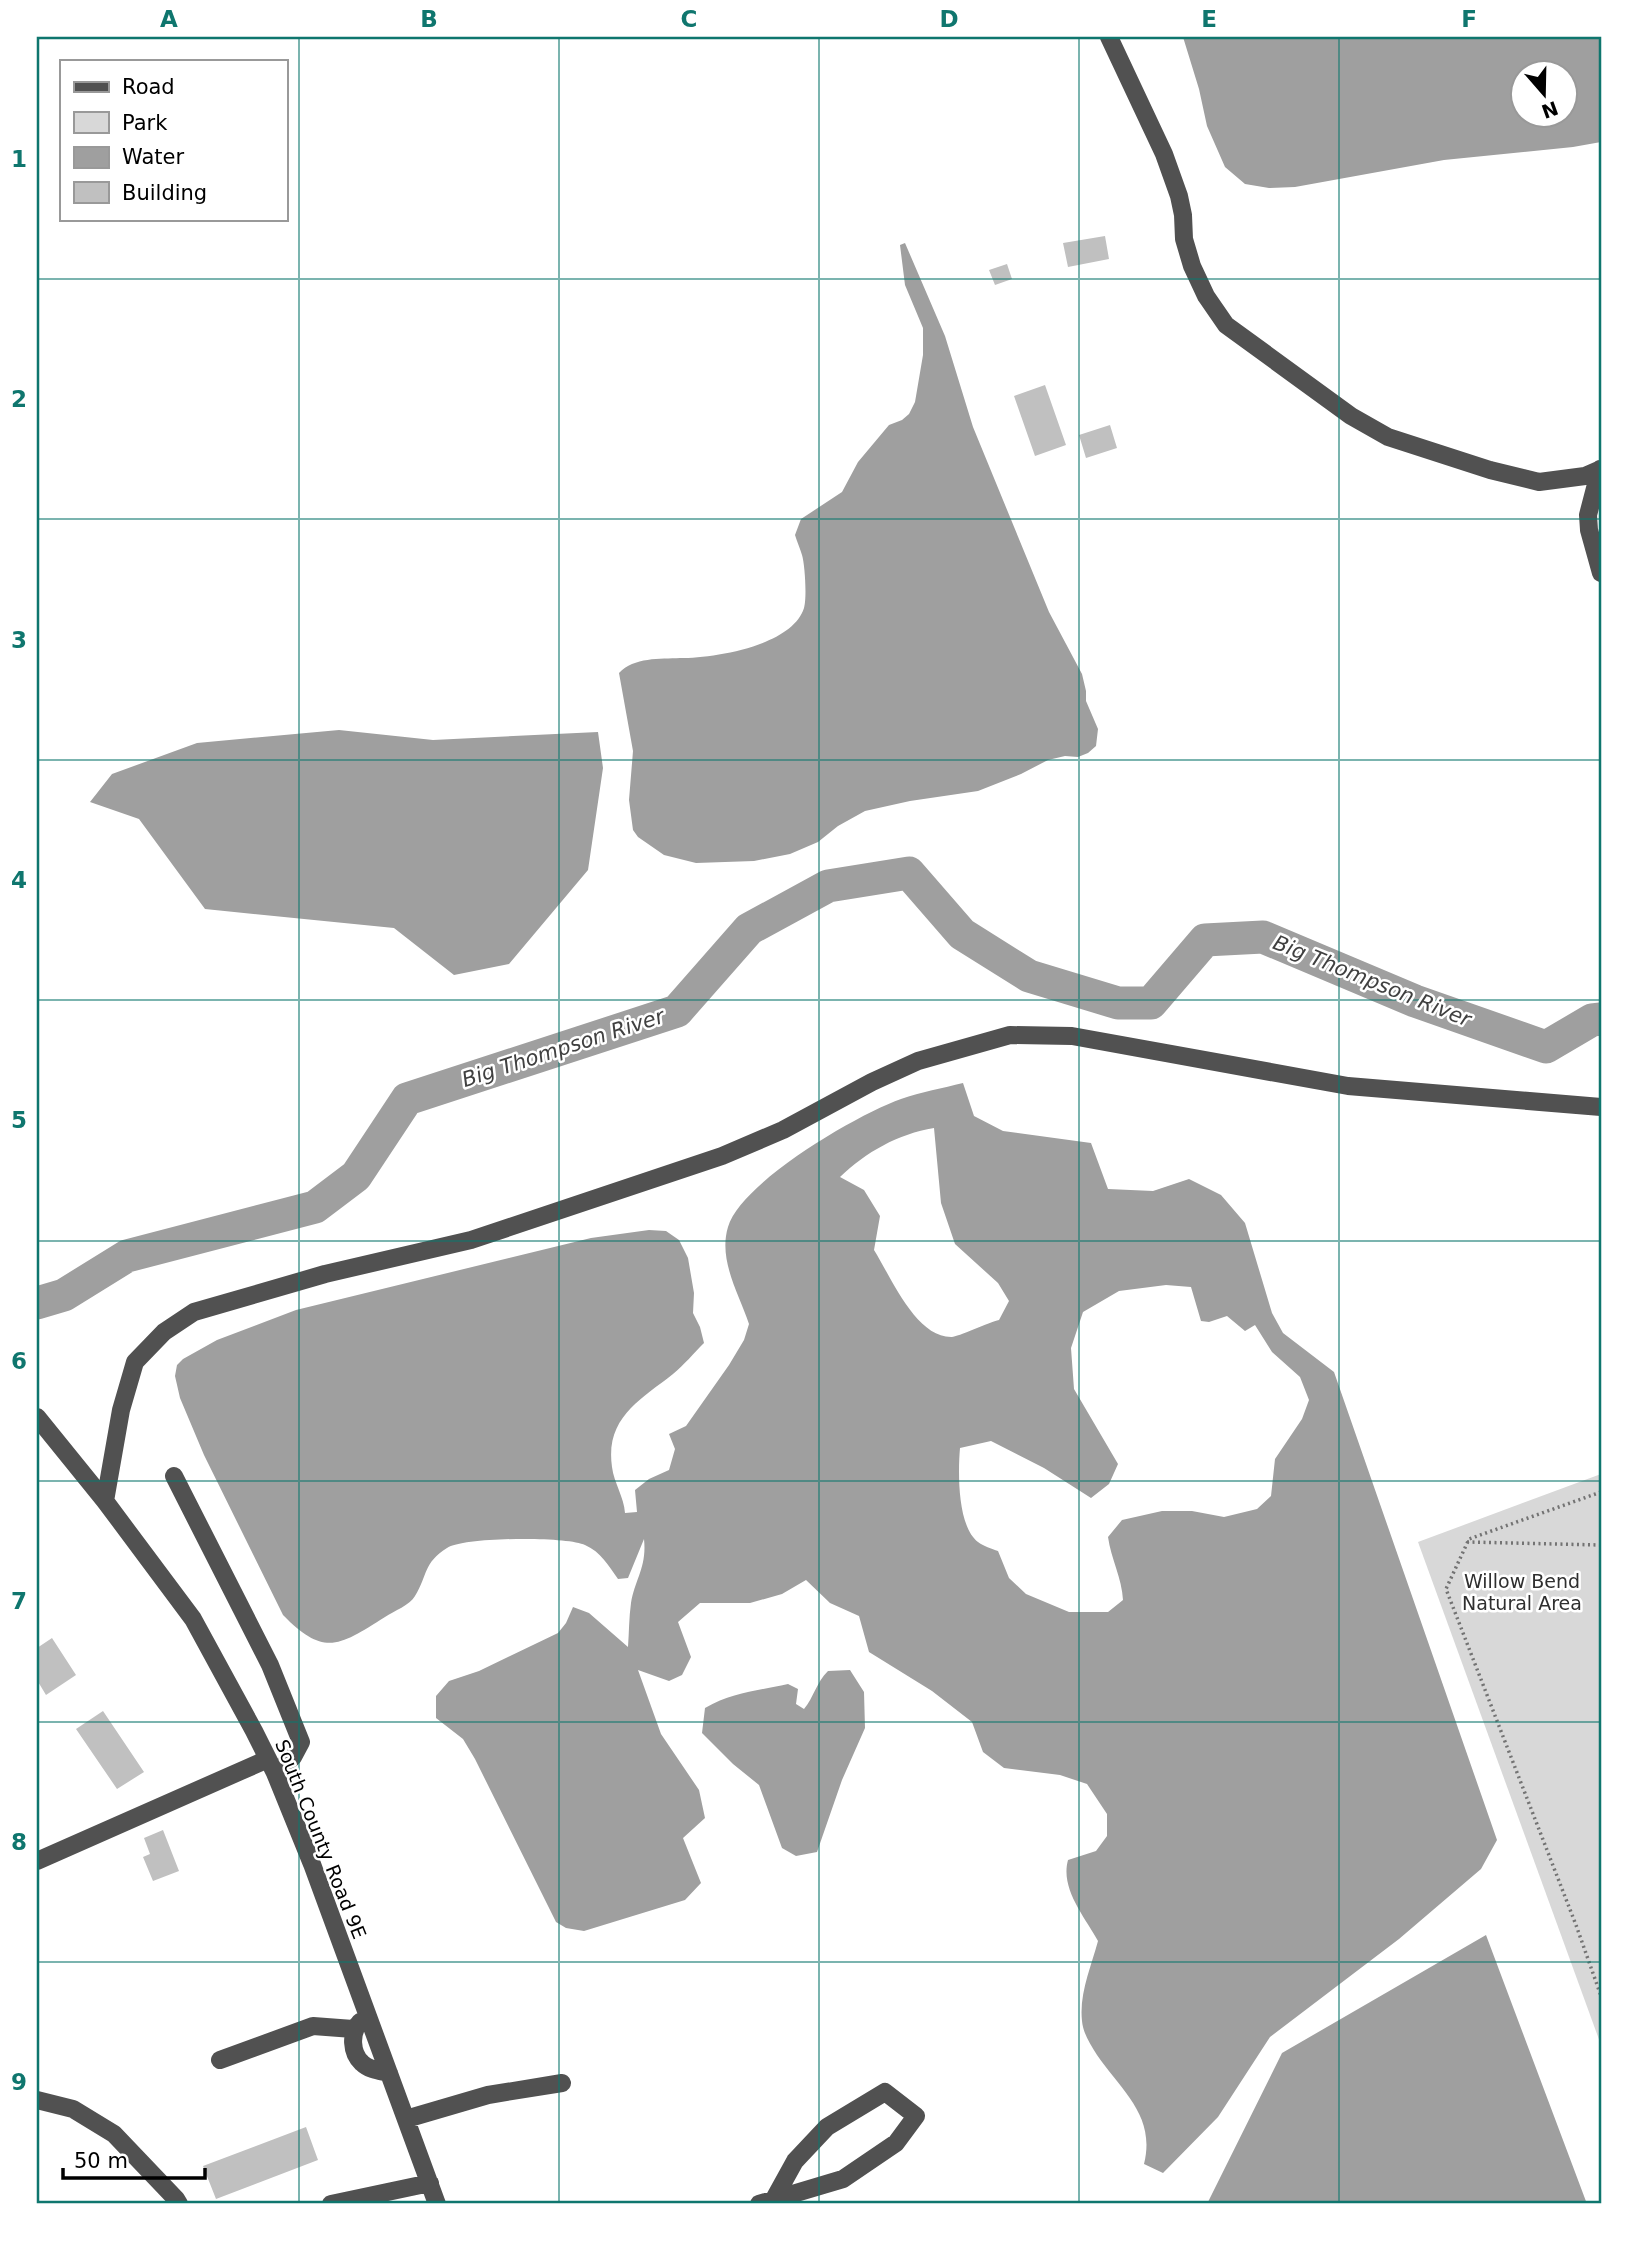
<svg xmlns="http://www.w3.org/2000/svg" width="1638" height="2241" font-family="'DejaVu Sans',sans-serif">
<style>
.green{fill:#d8d8d8}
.water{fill:#9f9f9f;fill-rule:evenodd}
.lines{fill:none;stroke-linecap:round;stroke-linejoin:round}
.river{stroke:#9f9f9f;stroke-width:33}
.building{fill:#c0c0c0}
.path{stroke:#737373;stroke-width:3.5;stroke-dasharray:2 3.5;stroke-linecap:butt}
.minor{stroke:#515151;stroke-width:18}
.grid{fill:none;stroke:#0f766e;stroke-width:2;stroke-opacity:0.55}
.labels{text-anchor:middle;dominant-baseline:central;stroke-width:5;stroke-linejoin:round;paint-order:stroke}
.park-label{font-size:19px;fill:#2f2f2f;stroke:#fff}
.street-label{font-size:19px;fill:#000;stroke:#fff}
.water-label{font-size:21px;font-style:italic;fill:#404040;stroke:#fff}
.neatline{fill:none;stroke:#0f766e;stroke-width:2.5}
.grid-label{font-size:23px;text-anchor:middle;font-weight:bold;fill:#0f766e}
</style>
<rect width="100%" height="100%" fill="#fff"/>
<path class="green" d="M1601 1474V2045L1418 1542Z"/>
<path class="water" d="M1183 37H1601V142L1573 147 1444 160 1295 187 1269 188 1245 184 1225 167 1207 126 1199 89ZM1522 74H1564V116H1522Z
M905 243 945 336 973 427 1049 612 1082 674 1086 691V701L1098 729 1096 746 1088 753 1078 757 1065 756 1048 760 1021 774 978 791 910 801 865 811 838 826 818 842 790 854 754 861 696 863 664 855 638 837 633 830 629 800 633 751 619 673C634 657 660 659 680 658 714 658 792 646 804 608 807 598 805 565 802 555 800 548 797 542 795 535L801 519 842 492 858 462 889 425 902 420 909 414 915 402 923 355V328L905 285 900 245Z
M339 730 433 740 598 732 603 768 588 870 509 964 454 975 394 928 205 909 139 819 90 802 112 774 197 743Z
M963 1083 974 1116 1003 1131 1091 1143 1108 1189 1153 1191 1189 1179 1221 1195 1245 1223 1272 1313 1283 1333 1334 1372 1497 1840 1481 1869 1399 1939 1270 2037 1218 2117 1163 2173 1144 2164C1156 2116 1122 2091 1097 2055 1090 2044 1083 2033 1082 2021 1079 1994 1091 1967 1098 1941 1085 1917 1060 1889 1068 1860L1096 1851 1107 1836V1814L1087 1784 1060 1775 1004 1768 983 1752 972 1722 932 1691 869 1652 859 1616 830 1603 806 1580 782 1594 750 1603H700L678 1622 691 1657 682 1675 669 1681 638 1670 661 1734 699 1790 705 1818 683 1838 701 1883 685 1900 584 1931 566 1928 556 1922 475 1759 463 1739 436 1718V1696L449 1681 479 1671 558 1633 566 1623 573 1607 589 1613 628 1647C629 1633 629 1617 631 1603 635 1579 647 1567 644 1539L628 1578 618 1579C608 1565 601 1552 585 1545 567 1536 464 1537 447 1548 423 1563 428 1575 415 1596 410 1605 394 1611 385 1617 340 1645 325 1658 283 1615L204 1455 180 1398 175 1376 177 1365 183 1359 217 1340 296 1310 591 1238 649 1230 666 1231 679 1240 688 1258 694 1293 693 1313 700 1327 704 1343C694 1353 684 1365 673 1374 640 1400 605 1418 612 1467 614 1483 624 1497 625 1513L637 1512 635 1490 649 1479 669 1470 675 1449 669 1434 686 1426 729 1365 744 1340 749 1324C739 1294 718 1260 728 1227 741 1182 858 1114 901 1099 921 1092 943 1088 963 1083ZM934 1128 941 1203 955 1244 998 1283 1009 1301 999 1320C990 1322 957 1337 952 1337 916 1338 891 1277 874 1250L880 1216 864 1190 840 1177C866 1152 898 1134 934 1128ZM1166 1285 1191 1287 1201 1321 1209 1322 1227 1316 1245 1331 1255 1325 1272 1352 1300 1377 1309 1400 1302 1419 1275 1459 1271 1496 1257 1509 1224 1517 1192 1511H1162L1122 1520 1108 1537C1111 1559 1122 1578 1123 1600L1108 1612H1069L1026 1594 1009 1578 998 1551C992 1549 983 1546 978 1542 957 1526 958 1471 960 1448L991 1441 1044 1468 1091 1498 1109 1484 1118 1464 1074 1389 1071 1348 1083 1312 1119 1291Z
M850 1670 864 1692 865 1728 842 1780 817 1852 796 1856 782 1848 759 1785 733 1764 702 1733 705 1708C733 1692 757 1691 788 1684L798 1689 796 1704 804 1709C814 1697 816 1683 828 1671Z
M1486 1935 1587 2204H1207L1282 2053Z"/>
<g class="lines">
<path class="river" d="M37 1303 64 1295 127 1256 315 1207 356 1176 407 1099 677 1011 749 929 828 886 909 873 962 934 1029 976 1118 1003H1151L1205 940 1263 937 1415 1001 1546 1047 1592 1020 1601 1019"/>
</g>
<path class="building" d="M1105 236 1109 259 1068 267 1063 243Z
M1007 264 1012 279 995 285 989 270Z
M1045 385 1066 445 1035 456 1014 396Z
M1110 425 1117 448 1086 458 1079 435Z
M52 1638 76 1675 46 1695 37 1680V1648Z
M103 1711 144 1772 117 1789 76 1729Z
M163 1830 179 1871 153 1881 143 1857 150 1854 144 1838Z
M306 2127 318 2160 216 2199 203 2166Z"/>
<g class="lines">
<path class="path" d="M1601 1492 1469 1539 1446 1589 1576 1925 1601 1996
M1467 1542 1601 1545"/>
<path class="minor" d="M1109 37 1164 154 1179 196 1183 215 1184 239 1192 266 1206 296 1226 325 1351 416 1388 437 1490 470 1539 482 1585 476 1601 469
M1600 469 1588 515 1589 530 1601 573
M37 1417 105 1501 193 1619 254 1731 275 1773 312 1864 437 2204
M174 1476 270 1665 301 1742 293 1757 275 1773
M105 1501 121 1410 135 1362 164 1332 194 1312 325 1274 471 1240 722 1156 783 1130 872 1082 918 1061 1010 1035 1072 1036 1348 1086 1601 1107
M37 1861 268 1759
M360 2022C350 2033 351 2053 362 2063 369 2070 380 2071 389 2073
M220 2060 313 2026 353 2029
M37 2100 73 2109 114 2134 176 2199 179 2204
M406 2119 488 2095 562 2083
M331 2204 430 2183
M759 2204 843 2179 896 2143 916 2116 885 2092 827 2127 795 2161 774 2199"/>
</g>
<path class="grid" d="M299 37V2204M559 37V2204M819 37V2204M1079 37V2204M1339 37V2204M37 279H1601M37 519H1601M37 760H1601M37 1000H1601M37 1241H1601M37 1481H1601M37 1722H1601M37 1962H1601"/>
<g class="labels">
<g class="park-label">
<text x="1522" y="1581">Willow Bend<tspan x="1522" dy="22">Natural Area</tspan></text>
</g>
<g class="street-label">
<text transform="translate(321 1839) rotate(68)">South County Road 9E</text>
</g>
<g class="water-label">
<text transform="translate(1372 981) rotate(22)">Big Thompson River</text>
<text transform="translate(563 1048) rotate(-18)">Big Thompson River</text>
</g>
</g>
<rect width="1638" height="2241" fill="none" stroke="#ffffff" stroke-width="77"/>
<rect x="60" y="60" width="228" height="161" fill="#ffffff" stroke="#999999" stroke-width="2"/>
<rect x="74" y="82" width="35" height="10" fill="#515151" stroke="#999999" stroke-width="2"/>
<text x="122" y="94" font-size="21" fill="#000000">Road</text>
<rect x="74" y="112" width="35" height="21" fill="#d8d8d8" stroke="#999999" stroke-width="2"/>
<text x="122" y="130" font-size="21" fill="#000000">Park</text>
<rect x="74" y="147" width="35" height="21" fill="#9f9f9f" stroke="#999999" stroke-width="2"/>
<text x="122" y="164" font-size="21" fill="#000000">Water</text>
<rect x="74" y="182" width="35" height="21" fill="#c0c0c0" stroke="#999999" stroke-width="2"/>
<text x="122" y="200" font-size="21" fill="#000000">Building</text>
<g transform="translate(1544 94) rotate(160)"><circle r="33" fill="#ffffff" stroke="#999999" stroke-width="2"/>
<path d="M0-5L12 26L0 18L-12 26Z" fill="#000000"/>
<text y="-10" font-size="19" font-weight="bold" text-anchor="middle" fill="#000000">N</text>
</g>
<path d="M63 2168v10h142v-10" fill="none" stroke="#000000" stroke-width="3.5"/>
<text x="74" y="2168" font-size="21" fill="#000000" stroke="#ffffff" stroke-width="5" paint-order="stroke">50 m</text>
<rect x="38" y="38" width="1562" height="2164" class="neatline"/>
<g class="grid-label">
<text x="169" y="27">A</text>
<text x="429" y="27">B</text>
<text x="689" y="27">C</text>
<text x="949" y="27">D</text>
<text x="1209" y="27">E</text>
<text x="1469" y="27">F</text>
<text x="19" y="167">1</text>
<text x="19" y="407">2</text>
<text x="19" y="648">3</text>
<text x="19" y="888">4</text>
<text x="19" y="1128">5</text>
<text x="19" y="1369">6</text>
<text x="19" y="1609">7</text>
<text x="19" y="1850">8</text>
<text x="19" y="2090">9</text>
</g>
</svg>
